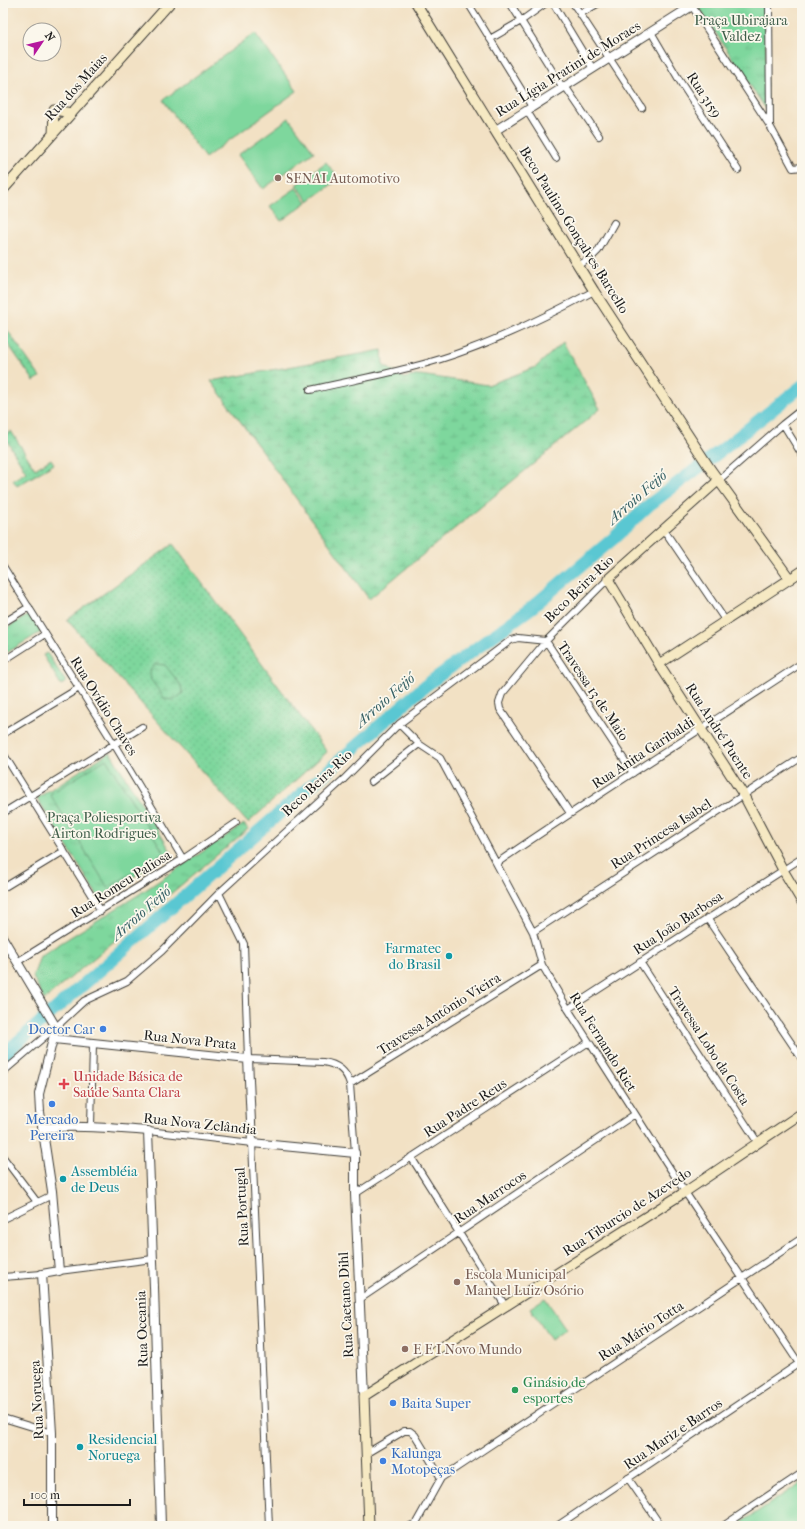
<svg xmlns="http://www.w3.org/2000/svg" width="805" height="1529" font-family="'IM FELL French Canon',serif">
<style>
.grass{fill:url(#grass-dots);stroke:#4d7a5c}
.wetland{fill:url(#wetland-marsh);stroke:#4d7a5c}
.park{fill:url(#park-tufts);stroke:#4d7a5c}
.pitch{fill:#7ed79d;stroke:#4d7a5c}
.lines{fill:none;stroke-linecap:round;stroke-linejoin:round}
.river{stroke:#5ac7d2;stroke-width:13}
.minor-casing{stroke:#3c3a35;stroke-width:8}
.tertiary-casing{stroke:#3c3a35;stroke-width:10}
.secondary-casing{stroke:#3c3a35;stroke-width:11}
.minor{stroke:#fff;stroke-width:6}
.tertiary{stroke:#fff;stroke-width:8}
.secondary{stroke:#f6e9c3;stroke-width:9}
.education-dot{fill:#8d6e63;stroke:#fbf7ec;stroke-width:1.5}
.culture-dot{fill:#0f9aa8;stroke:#fbf7ec;stroke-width:1.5}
.shop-dot{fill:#3f7fe0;stroke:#fbf7ec;stroke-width:1.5}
.health-dot{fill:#e0444e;stroke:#fbf7ec;stroke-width:1.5}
.leisure-dot{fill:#2e9e5b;stroke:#fbf7ec;stroke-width:1.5}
.labels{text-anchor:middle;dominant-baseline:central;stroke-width:3.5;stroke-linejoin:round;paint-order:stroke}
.park-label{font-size:14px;fill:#3e5d49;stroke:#fbf7ec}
.street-label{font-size:14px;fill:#1c1c1c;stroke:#fbf7ec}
.education-label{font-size:14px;fill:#785e54;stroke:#fbf7ec;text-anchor:start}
.culture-label{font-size:14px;fill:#0d838f;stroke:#fbf7ec;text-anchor:start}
.shop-label{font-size:14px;fill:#366cbe;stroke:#fbf7ec;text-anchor:start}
.health-label{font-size:14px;fill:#be3a42;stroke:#fbf7ec;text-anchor:start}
.leisure-label{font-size:14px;fill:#27864d;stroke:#fbf7ec;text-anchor:start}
.water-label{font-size:15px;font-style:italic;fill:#356065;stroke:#fbf7ec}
</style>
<defs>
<pattern id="grass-dots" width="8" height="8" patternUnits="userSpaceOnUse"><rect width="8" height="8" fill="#7ed79d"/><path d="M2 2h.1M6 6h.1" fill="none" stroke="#6cb887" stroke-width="1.8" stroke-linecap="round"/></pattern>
<pattern id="wetland-marsh" width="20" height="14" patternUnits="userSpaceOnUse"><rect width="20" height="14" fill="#7ed79d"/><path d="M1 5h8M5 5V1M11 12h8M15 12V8" fill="none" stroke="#6cb887"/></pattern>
<pattern id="park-tufts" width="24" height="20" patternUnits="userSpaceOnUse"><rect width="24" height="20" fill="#7ed79d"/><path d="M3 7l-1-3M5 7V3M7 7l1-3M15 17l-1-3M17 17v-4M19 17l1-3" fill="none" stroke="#6cb887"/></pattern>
</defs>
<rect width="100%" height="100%" fill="#fbf7ec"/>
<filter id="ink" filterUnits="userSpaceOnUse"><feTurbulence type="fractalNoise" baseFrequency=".025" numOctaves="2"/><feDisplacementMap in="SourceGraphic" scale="8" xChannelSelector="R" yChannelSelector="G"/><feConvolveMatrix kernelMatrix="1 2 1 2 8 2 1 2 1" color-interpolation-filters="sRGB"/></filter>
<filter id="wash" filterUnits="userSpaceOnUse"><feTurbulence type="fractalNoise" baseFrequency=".012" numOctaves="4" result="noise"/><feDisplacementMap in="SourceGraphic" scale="16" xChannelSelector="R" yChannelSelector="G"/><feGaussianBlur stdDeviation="0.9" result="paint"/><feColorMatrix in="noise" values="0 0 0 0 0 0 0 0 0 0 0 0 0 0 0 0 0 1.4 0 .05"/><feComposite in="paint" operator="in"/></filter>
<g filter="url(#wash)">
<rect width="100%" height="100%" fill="#f2e1c4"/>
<path class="grass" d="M3 324 40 377 34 381 3 337Z
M11 431 35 469 51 459 54 464 17 486 13 480 26 472 4 436Z
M173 544 327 752 248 823 67 620Z"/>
<path class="wetland" d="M563 342 600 409 369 599 211 381 382 350 383 365 404 378 420 375 488 385 536 367Z
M155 664 165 665 180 684 183 693 174 700 165 699 151 680 150 672Z"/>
<path class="park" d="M701 3H765L767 111 698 6Z
M30 614 41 632 3 655V630Z
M47 653 66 682 61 685 43 655Z
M110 752 172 853 99 898 37 798Z
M244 824 248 829 44 1000 33 977 40 956 138 895Z"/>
<path class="pitch" d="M255 33 297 91 205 158 163 100Z
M289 118 314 152 263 189 238 155Z
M326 162 339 179 309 201 296 185Z
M296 188 307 202 281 221 270 206Z
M106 759 164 853 108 888 50 794Z
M545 1298 566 1329 551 1340 530 1308Z
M802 1482V1526H740L739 1524Z"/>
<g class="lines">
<path class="river" d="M3 1055 425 686 531 608 614 538 649 505 719 452 802 386"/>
</g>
</g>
<g filter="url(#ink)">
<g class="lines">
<g class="minor-casing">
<path id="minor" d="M468 3 532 107
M510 3 563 88
M553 3 593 69
M573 3 642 108
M769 3 770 126
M692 6 770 126 793 168 802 167
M580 14 599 3
M651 32 681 83 738 170
M490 39 521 21 546 3
M565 86 599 136
M527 111 556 158
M578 266 592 257 598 251 614 223
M310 390C362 378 417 369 467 350 511 334 553 313 594 291
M783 424 802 455
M719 480 783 424 802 409
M664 530 725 620
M3 566 114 744 183 859
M3 623 29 607
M546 641 633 773
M3 661 45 634
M399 724 419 744 440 758 533 932 542 965 568 1009 685 1192 802 1368
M3 734 79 688
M3 753 101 911
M371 782 419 744
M3 813 142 727
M570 813 500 709 499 703 502 694 546 641 608 579
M497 863C597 794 701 730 802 663
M3 888 64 851
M219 893 244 944 248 1059 323 1062C337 1064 346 1070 350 1084L355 1153
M707 918 802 1059
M533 932 802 757
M17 962 183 859 236 823
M640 962 758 1143
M568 1009 802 858
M3 1072 56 1027 84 1001 127 981 162 951 219 893 344 779 399 724 511 640 518 638 546 641
M350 1084 542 965
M91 1126 93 1044
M148 1131 252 1143 269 1526
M3 1157 37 1202
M411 1157 506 1307
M355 1194 589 1042
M3 1219 52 1195
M59 1271 153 1259
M3 1277 42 1274
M360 1299 635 1114
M3 1418 52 1433
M367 1453 404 1431H410L415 1435 441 1478
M628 1478 661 1526
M410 1526 416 1523 441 1478 802 1238
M557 1526 801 1362
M723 1526 802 1473"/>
</g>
<g class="tertiary-casing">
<path id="tertiary" d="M496 130 692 6 695 3
M3 938 56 1027 39 1094 40 1112 52 1191 59 1271 42 1274 52 1433V1526
M54 1039 248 1059 252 1143 355 1153V1194L364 1396
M42 1128C78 1125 112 1128 148 1131L154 1287 161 1526"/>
</g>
<g class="secondary-casing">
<path id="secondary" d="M416 3 594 291 711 470 790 579
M53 134 54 110 72 113
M3 190 170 3
M719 480 608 579 659 664 743 794 783 870 802 902
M659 664 802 571
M369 1526 364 1396 685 1192 802 1113"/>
</g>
<use href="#minor" class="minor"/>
<use href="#tertiary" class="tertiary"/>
<use href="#secondary" class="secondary"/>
</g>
</g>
<g class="education-dot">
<circle cx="278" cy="178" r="4"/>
<circle cx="457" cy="1282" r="4"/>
<circle cx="405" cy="1349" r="4"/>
</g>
<g class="culture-dot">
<circle cx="449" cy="956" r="4"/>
<circle cx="63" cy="1179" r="4"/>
<circle cx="80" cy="1447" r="4"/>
</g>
<g class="shop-dot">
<circle cx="103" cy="1029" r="4"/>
<circle cx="52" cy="1104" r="4"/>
<circle cx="393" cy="1403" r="4"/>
<circle cx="383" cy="1461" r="4"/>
</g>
<path class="health-dot" d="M62 1078h4v4h4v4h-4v4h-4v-4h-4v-4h4z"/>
<circle class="leisure-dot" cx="515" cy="1390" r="4"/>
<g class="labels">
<g class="park-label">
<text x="741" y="20">Praça Ubirajara<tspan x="741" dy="16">Valdez</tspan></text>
<text x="104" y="817">Praça Poliesportiva<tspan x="104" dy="16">Airton Rodrigues</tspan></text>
</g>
<g class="street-label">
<text transform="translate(568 69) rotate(-32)">Rua Lígia Pratini de Moraes</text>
<text transform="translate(76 87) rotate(-48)">Rua dos Maias</text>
<text transform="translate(704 95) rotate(57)">Rua 3159</text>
<text transform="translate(574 230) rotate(58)">Beco Paulino Gonçalves Barcello</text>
<text transform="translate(579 589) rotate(-44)">Beco Beira-Rio</text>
<text transform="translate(593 691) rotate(56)">Travessa 13 de Maio</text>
<text transform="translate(104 706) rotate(58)">Rua Ovídio Chaves</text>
<text transform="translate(719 731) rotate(57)">Rua André Puente</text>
<text transform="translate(643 753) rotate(-33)">Rua Anita Garibaldi</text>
<text transform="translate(317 783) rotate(-43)">Beco Beira-Rio</text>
<text transform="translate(661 834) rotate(-33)">Rua Princesa Isabel</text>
<text transform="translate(121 884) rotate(-32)">Rua Romeu Paliosa</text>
<text transform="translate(678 923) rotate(-33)">Rua João Barbosa</text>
<text transform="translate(439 1014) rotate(-32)">Travessa Antônio Vieira</text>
<text transform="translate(190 1040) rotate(6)">Rua Nova Prata</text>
<text transform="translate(603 1042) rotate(58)">Rua Fernando Riet</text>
<text transform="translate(709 1046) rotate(57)">Travessa Lobo da Costa</text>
<text transform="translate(465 1108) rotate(-33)">Rua Padre Reus</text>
<text transform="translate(200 1124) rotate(6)">Rua Nova Zelândia</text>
<text transform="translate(490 1197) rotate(-34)">Rua Marrocos</text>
<text transform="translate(242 1207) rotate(-93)">Rua Portugal</text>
<text transform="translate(627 1212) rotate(-33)">Rua Tiburcio de Azevedo</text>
<text transform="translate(346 1305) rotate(-93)">Rua Caetano Dihl</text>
<text transform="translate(142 1329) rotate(-92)">Rua Oceania</text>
<text transform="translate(641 1331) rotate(-33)">Rua Mário Totta</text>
<text transform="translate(37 1400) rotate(-93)">Rua Noruega</text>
<text transform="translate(673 1434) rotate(-34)">Rua Mariz e Barros</text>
</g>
<g class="education-label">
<text x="286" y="178">SENAI Automotivo</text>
<text x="465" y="1274">Escola Municipal<tspan x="465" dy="16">Manuel Luiz Osório</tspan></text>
<text x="413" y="1349">E E I Novo Mundo</text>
</g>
<g class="culture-label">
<text x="441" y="948" text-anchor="end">Farmatec<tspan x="441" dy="16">do Brasil</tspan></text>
<text x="71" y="1171">Assembléia<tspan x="71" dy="16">de Deus</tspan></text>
<text x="88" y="1439">Residencial<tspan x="88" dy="16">Noruega</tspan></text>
</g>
<g class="shop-label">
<text x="95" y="1029" text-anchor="end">Doctor Car</text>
<text x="52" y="1119" text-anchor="middle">Mercado<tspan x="52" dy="16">Pereira</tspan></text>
<text x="401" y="1403">Baita Super</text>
<text x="391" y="1453">Kalunga<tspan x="391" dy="16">Motopeças</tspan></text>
</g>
<g class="health-label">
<text x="73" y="1076">Unidade Básica de<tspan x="73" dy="16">Saúde Santa Clara</tspan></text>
</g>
<g class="leisure-label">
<text x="523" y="1382">Ginásio de<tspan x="523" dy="16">esportes</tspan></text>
</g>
<g class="water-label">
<text transform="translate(637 497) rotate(-41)">Arroio Feijó</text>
<text transform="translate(385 700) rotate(-41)">Arroio Feijó</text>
<text transform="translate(141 913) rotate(-41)">Arroio Feijó</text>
</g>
</g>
<rect width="805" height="1529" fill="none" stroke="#fbf7ec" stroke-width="16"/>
<g transform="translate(42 42) rotate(55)"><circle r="19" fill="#fbf7ec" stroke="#a29f99"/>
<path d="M0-3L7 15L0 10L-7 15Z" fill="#b5179e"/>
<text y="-6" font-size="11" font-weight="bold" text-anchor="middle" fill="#1c1c1c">N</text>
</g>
<path d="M24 1499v6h106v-6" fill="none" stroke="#1c1c1c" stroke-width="2"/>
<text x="30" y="1499" font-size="12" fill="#1c1c1c" stroke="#fbf7ec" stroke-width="3" paint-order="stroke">100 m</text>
</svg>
